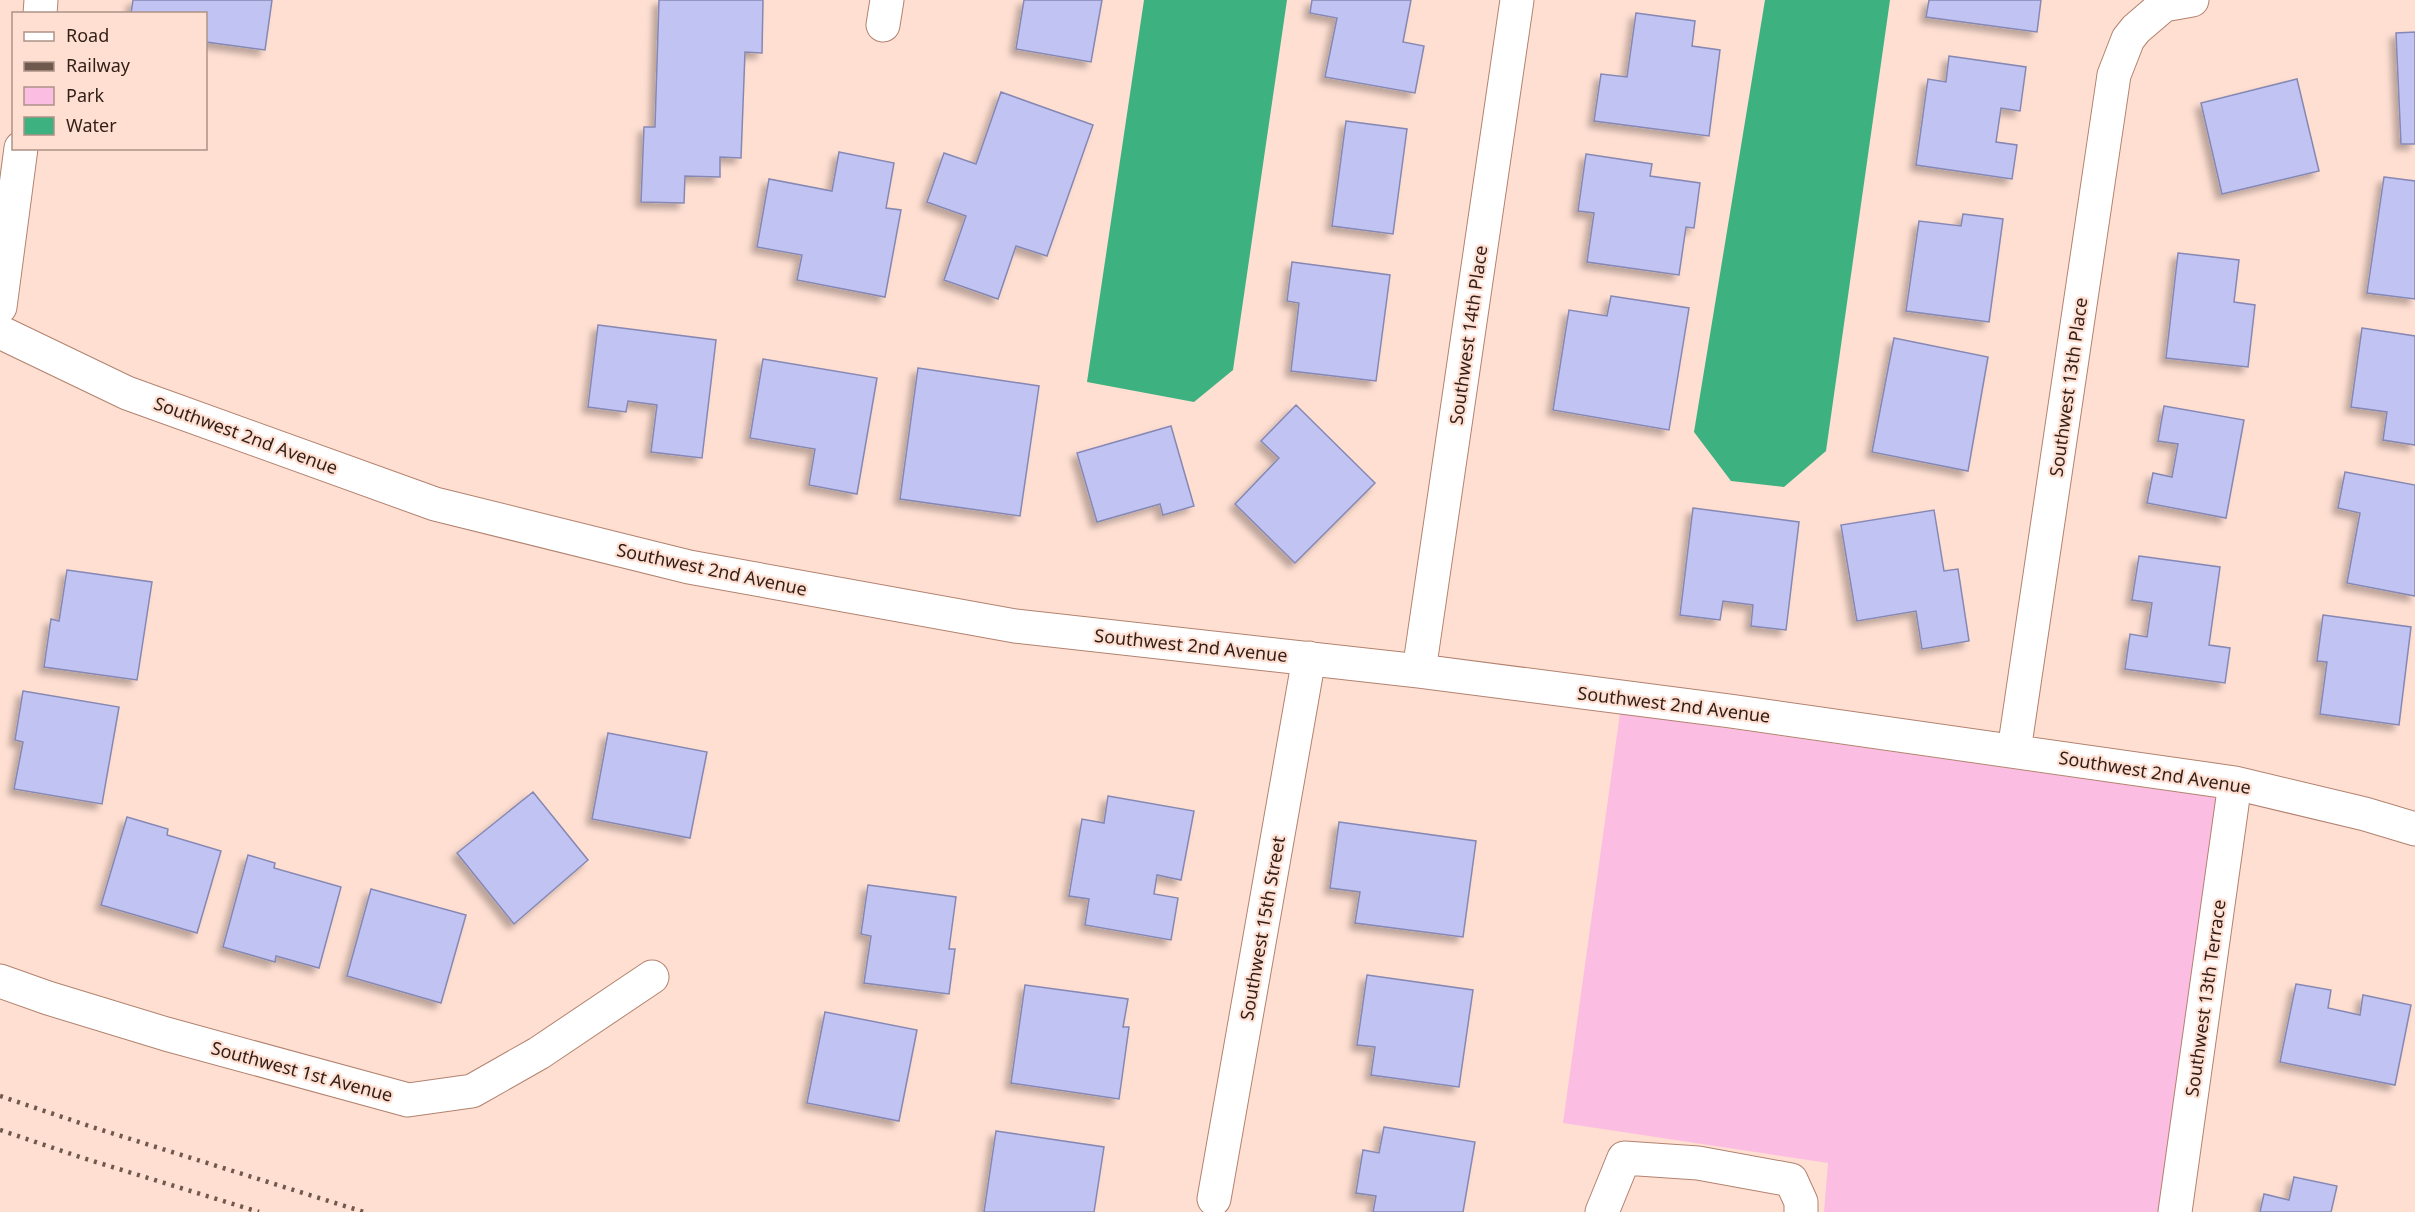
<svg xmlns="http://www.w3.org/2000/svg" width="2415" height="1212" font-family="'Noto Sans',sans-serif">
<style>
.green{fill:#fcbde3}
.water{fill:#3eb181}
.building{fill:#c1c4f3;stroke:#8688b4;stroke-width:1.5;filter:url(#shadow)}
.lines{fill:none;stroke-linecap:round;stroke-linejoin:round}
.street-casing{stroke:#b2826f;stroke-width:35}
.street{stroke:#fff;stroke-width:33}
.rail{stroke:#6f584e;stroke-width:4.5;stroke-dasharray:3 6;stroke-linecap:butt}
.labels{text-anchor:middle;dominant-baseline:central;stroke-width:4.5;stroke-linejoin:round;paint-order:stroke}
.street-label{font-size:18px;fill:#311e16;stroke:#ffdfd2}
</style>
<defs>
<filter id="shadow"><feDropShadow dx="-5.5" dy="5.5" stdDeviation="3" flood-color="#0004"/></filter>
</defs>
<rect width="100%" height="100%" fill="#ffdfd2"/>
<path class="green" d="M1620 713 2219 798 2161 1212H1824L1828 1163 1563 1123Z"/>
<path class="water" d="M1144 0H1287L1233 370 1194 402 1087 382Z
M1765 0H1890L1826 451 1784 487 1731 481 1694 432Z"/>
<path class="building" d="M133 0H272L265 50 206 42V14H131Z
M659 0H763L762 53 745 52 741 158 720 157V177L685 176 684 203 641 202 644 127H655Z
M1024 0H1102L1091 62 1016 49Z
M1312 0H1411L1403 42 1424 46 1415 93 1325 77 1337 18 1310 13Z
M1929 0H2041L2037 32 1926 17Z
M1636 13 1695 21 1692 46 1720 50 1709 136 1594 121 1601 74 1627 77Z
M2415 32V144H2401L2396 33Z
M1949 56 2026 67 2020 111 2001 108 1996 142 2017 145 2012 179 1916 165 1928 79 1946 82Z
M2297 79 2319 171 2222 194 2201 103Z
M1001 92 1093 125 1047 256 1016 246 998 299 944 280 966 216 927 202 944 153 976 164Z
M1346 121 1407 129 1393 234 1332 226Z
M839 152 894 163 886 208 901 210 885 297 797 280 802 255 757 247 769 179 832 191Z
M1586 154 1652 164 1650 176 1700 183 1694 228 1686 227 1679 275 1587 262 1594 213 1578 211Z
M2384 177 2415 181V299L2367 293Z
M1963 214 2003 219 1989 322 1906 311 1919 221 1961 226Z
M2178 253 2239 260 2234 302 2255 305 2248 367 2166 358Z
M1292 262 1390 275 1376 381 1291 371 1299 303 1287 301Z
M1611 296 1689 308 1669 430 1553 410 1569 310 1607 316Z
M598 325 716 340 702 458 651 452 657 405 628 401 626 412 588 407Z
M2362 328 2415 336V445L2383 440 2387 412 2351 407Z
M1894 338 1988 357 1968 471 1872 452Z
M763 359 877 378 857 494 809 485 815 449 750 438Z
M918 368 1039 386 1020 516 900 499Z
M1296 405 1375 483 1295 563 1235 504 1279 458 1261 441Z
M2164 406 2244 420 2226 518 2147 503 2153 473 2172 477 2178 444 2158 441Z
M1171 426 1194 506 1163 515 1160 504 1097 522 1077 453Z
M2345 472 2415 485V596L2347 583 2360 513 2338 508Z
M1693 508 1799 522 1786 630 1751 626 1753 605 1723 601 1720 620 1680 615Z
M1934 510 1944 571 1958 569 1969 641 1922 649 1916 611 1857 621 1841 525Z
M2139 556 2220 567 2209 645 2230 648 2225 683 2125 669 2130 634 2147 637 2152 603 2132 600Z
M67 570 152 582 137 680 44 667 51 619 59 621Z
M2323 615 2411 627 2399 725 2320 714 2327 662 2317 661Z
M23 691 119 707 102 804 14 789 23 742 15 740Z
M608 733 707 752 690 838 592 819Z
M533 792 588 860 514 924 457 853Z
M1108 796 1194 811 1181 880 1157 875 1154 894 1178 898 1171 940 1085 925 1089 899 1069 896 1082 819 1104 823Z
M127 817 168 829 167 835 221 851 197 933 101 905Z
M1339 822 1476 841 1463 937 1355 923 1360 892 1330 888Z
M248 855 275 863 274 868 341 887 319 968 276 956 275 962 223 947Z
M868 885 956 897 949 949H955L949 994 864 983 871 936 861 934Z
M371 889 466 915 441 1003 347 976Z
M1367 975 1473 990 1459 1087 1371 1075 1375 1047 1357 1045Z
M2296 984 2331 990 2328 1008 2360 1015 2363 995 2411 1005 2395 1085 2280 1062Z
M1025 985 1128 999 1123 1027H1129L1119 1099 1011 1083Z
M825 1012 917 1030 899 1121 807 1103Z
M1384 1127 1475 1142 1463 1212H1373L1376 1196 1356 1193 1363 1150 1379 1153Z
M996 1131 1104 1147 1094 1212H984Z
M2294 1177 2337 1186 2331 1212H2260L2264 1194 2289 1200Z"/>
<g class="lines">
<g class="street-casing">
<path id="street" d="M40 14 41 0
M883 25 887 0
M0 307 21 148
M0 332 127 393 435 504 689 567 1015 626 1419 671 1730 711 2235 783 2365 814 2415 829
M1419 671 1517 0
M2014 751 2114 75 2128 39 2136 29 2164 5 2192 0
M0 981 48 998 166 1034 408 1100 472 1091 539 1053 652 977
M1214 1199 1309 658
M1602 1212 1624 1158 1698 1163 1791 1180 1801 1202V1212
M2175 1212 2235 783"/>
</g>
<use href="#street" class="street"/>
<path class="rail" d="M0 1096 92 1127 364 1212
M0 1130 83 1158 259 1212"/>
</g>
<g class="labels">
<g class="street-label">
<text transform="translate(1468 335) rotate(-82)">Southwest 14th Place</text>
<text transform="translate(2068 387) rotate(-82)">Southwest 13th Place</text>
<text transform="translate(246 435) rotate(20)">Southwest 2nd Avenue</text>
<text transform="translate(712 569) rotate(12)">Southwest 2nd Avenue</text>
<text transform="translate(1191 645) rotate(6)">Southwest 2nd Avenue</text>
<text transform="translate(1674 704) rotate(7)">Southwest 2nd Avenue</text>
<text transform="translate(2155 772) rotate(9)">Southwest 2nd Avenue</text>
<text transform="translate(1262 928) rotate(-80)">Southwest 15th Street</text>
<text transform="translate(2205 998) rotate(-82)">Southwest 13th Terrace</text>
<text transform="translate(302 1071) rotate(15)">Southwest 1st Avenue</text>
</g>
</g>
<rect x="12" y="12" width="195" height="138" fill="#ffdfd2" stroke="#ad9287" stroke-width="1.5"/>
<rect x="24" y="32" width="30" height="9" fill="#ffffff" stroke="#ad9287" stroke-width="1.5"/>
<text x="66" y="42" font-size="18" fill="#311e16">Road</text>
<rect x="24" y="62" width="30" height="9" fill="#6f584e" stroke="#ad9287" stroke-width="1.5"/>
<text x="66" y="72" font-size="18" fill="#311e16">Railway</text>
<rect x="24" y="87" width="30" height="18" fill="#fcbde3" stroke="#ad9287" stroke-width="1.5"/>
<text x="66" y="102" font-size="18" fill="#311e16">Park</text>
<rect x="24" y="117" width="30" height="18" fill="#3eb181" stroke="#ad9287" stroke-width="1.5"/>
<text x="66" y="132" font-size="18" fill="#311e16">Water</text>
</svg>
